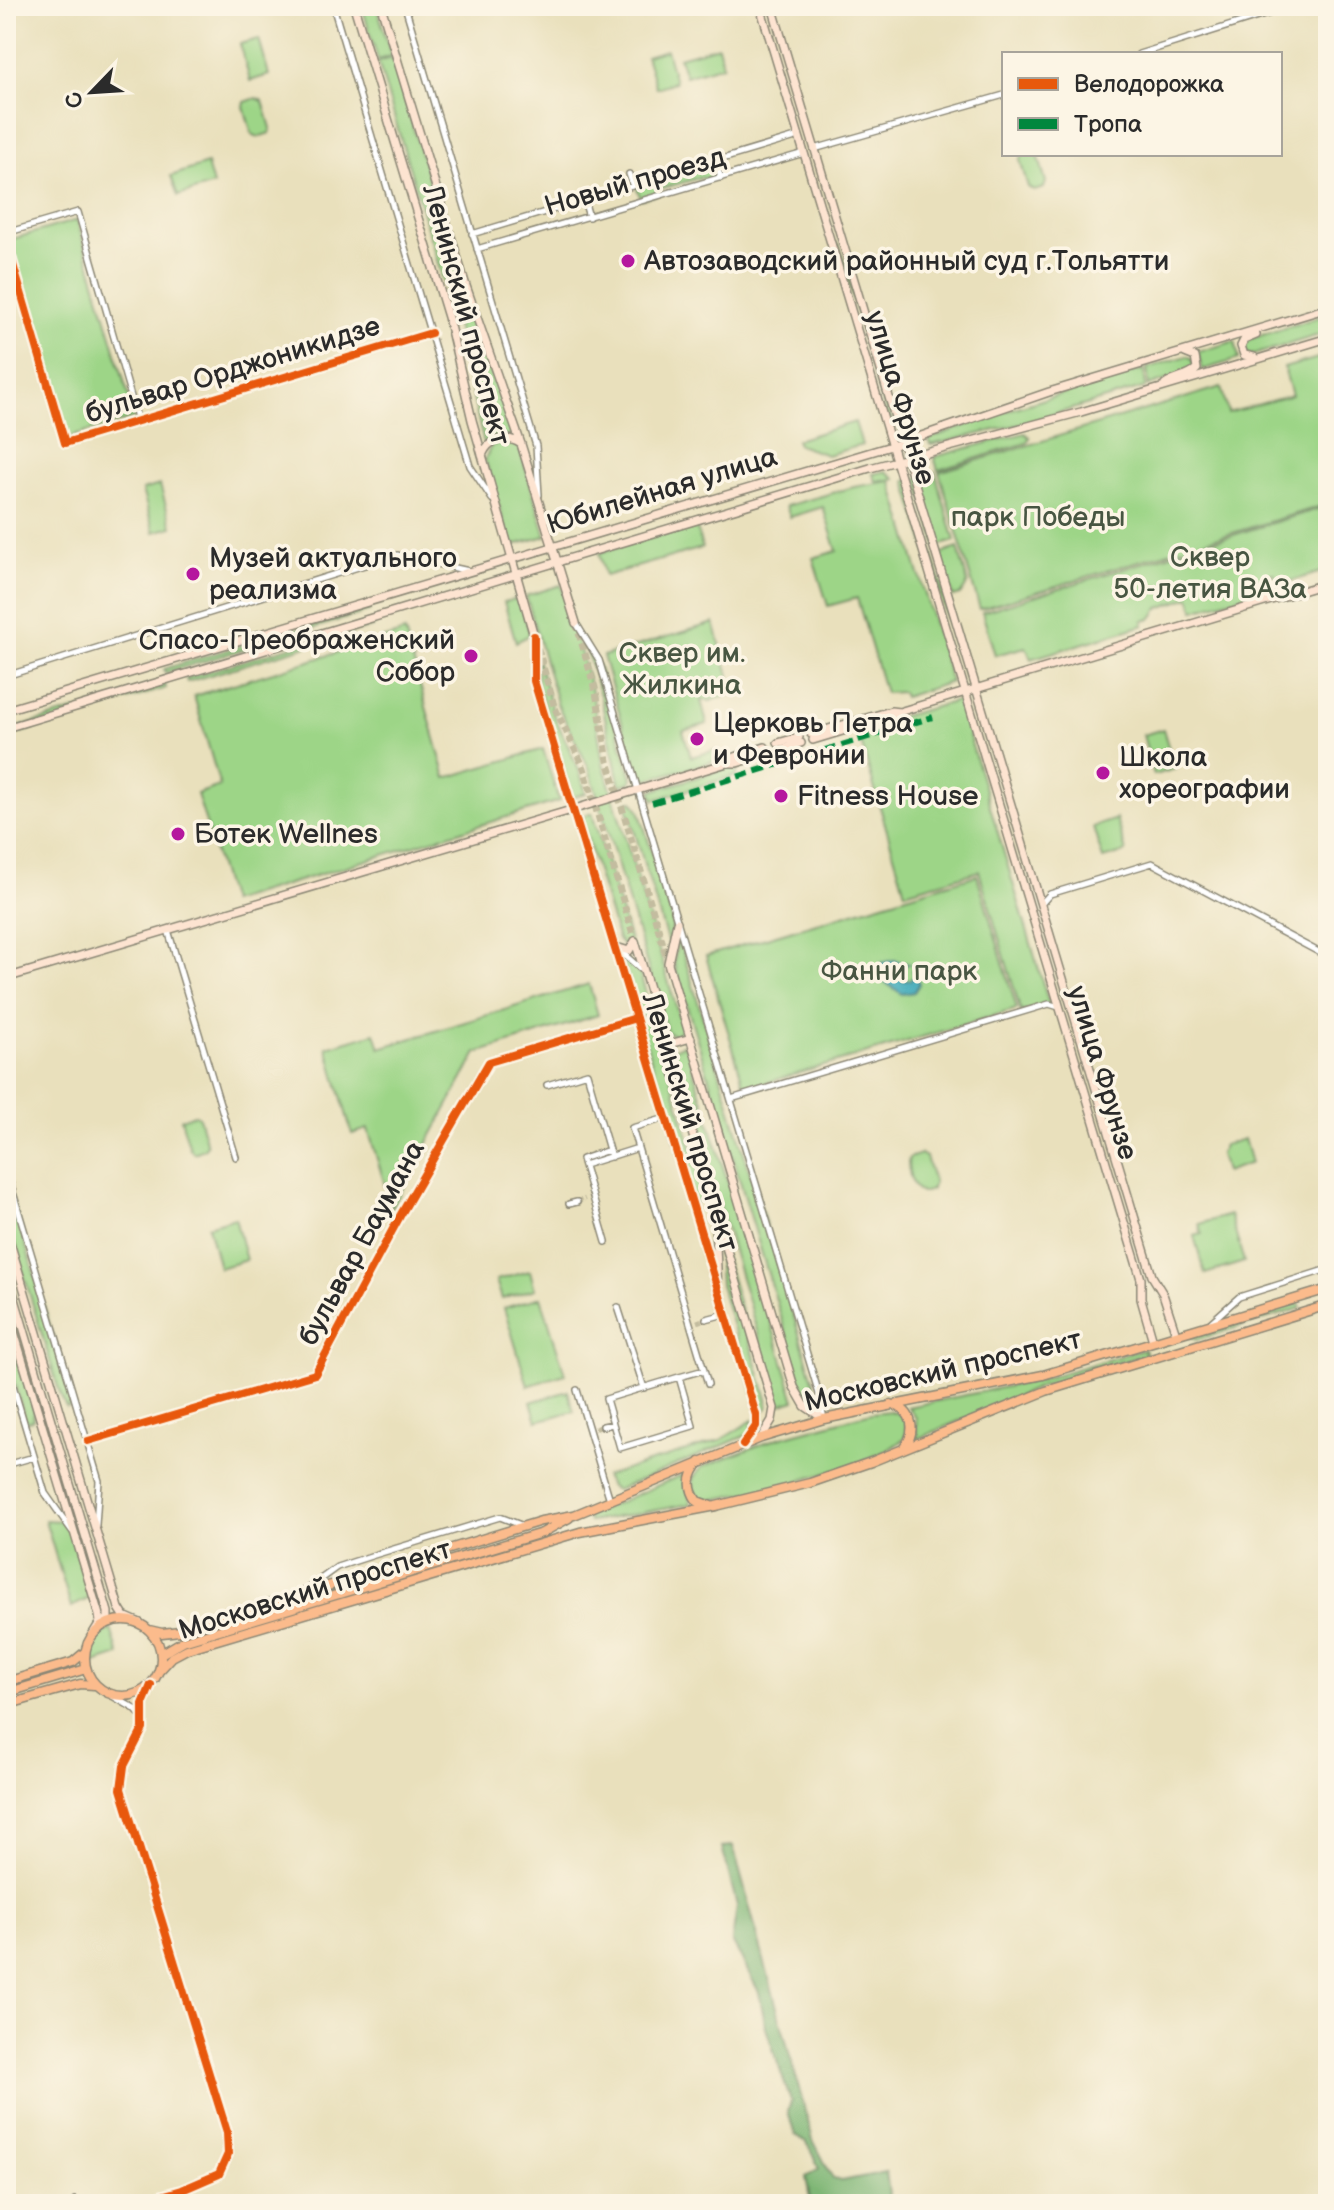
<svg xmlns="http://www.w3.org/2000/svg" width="1334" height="2210" font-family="'Balsamiq Sans',sans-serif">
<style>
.green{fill:#9dd587;stroke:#648059;stroke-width:2}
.forest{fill:#7eb674;stroke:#547050;stroke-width:2}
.water{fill:#3ba9b9;stroke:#336a72;stroke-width:2}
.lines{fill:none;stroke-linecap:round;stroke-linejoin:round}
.street-tunnel{stroke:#c3bc9f;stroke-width:5;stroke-dasharray:5 2.5;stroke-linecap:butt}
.secondary-tunnel{stroke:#c3bc9f;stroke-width:7;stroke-dasharray:7 3.5;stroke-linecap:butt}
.street-casing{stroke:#8a8674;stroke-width:8}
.secondary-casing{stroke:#8a8674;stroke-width:10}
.primary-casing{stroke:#8a8674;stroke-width:11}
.street{stroke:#fff;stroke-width:5}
.secondary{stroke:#fde4d1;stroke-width:7}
.primary{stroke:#fbbb8c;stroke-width:8}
.secondary-bridge-casing{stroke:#8a8674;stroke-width:10;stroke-linecap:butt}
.secondary-bridge{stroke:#fde4d1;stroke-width:7}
.quiet{stroke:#00873e;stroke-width:6;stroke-dasharray:12 6;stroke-linecap:butt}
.cycleway-casing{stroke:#fcf5e5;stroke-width:13}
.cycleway{stroke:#e8590c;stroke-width:8}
.poi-dot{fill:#b5179e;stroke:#fcf5e5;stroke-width:3}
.labels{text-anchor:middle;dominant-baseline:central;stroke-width:7;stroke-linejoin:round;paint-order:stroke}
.street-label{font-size:28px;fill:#2b2b2b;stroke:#fcf5e5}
.poi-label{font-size:28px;fill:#2b2b2b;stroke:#fcf5e5;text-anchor:start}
.park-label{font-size:28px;fill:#485642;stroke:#fcf5e5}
</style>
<rect width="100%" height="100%" fill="#fcf5e5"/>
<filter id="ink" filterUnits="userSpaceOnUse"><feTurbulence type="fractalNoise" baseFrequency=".0125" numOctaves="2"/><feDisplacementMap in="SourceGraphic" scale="16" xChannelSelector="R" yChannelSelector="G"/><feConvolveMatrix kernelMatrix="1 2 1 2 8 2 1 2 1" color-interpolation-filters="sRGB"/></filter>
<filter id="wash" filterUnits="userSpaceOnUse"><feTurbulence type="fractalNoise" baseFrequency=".006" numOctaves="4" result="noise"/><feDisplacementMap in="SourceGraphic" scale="32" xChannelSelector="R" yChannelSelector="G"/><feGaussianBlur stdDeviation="1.8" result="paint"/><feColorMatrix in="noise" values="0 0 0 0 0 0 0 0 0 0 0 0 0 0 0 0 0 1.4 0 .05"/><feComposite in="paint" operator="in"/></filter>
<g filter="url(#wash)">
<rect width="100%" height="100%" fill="#e9e0bc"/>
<path class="green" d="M362 6H377L391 56 378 60Z
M259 39 269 75 250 81 240 44Z
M718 46 723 65 685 76 679 57Z
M666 50 675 82 656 88 646 56Z
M392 58 468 309 453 314 378 62Z
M256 98 263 101 271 128 270 133 258 137 252 134 244 107 245 102Z
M1024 154 1038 155 1046 182 1044 188 1034 191 1028 187 1020 160Z
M207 164 213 185 178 196 171 176Z
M712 164 718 175 705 180 702 177 660 189V194L641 199 636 186Z
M77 220 135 418 67 438 9 240Z
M837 244 839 245 892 420 888 421Z
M469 312 514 436 495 435 484 444 454 317Z
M1328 314V330L1319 335 1253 355 1247 354 1244 344 1250 339Z
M1235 341 1239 359 1202 370 1198 352Z
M1328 355V504L980 609 939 472 1221 387 1228 413 1292 395 1284 368Z
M1187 356 1193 359 1194 367 1189 372 1149 386 1147 368Z
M1144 369 1146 387 1021 424 931 445 929 439 1015 408Z
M855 422 862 445 827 455 798 445 796 440Z
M1025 433 1030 438 1027 443 938 470 934 457Z
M502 442H512L519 447 546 536 511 546 485 459 491 446Z
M886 471 896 479 891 480 951 682 904 697 902 692 885 693 857 598 828 606 813 558 837 551 823 507 790 517 786 506 854 487 890 481H876L873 474Z
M935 472 955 541 937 546 917 478Z
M910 479 969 677 965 678 906 481Z
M160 485 172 527 154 532 142 490Z
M1328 506V570L1278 585 1274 573 1267 575 1251 586 1253 593 1195 610 1190 597 1159 608 1151 619 1143 621 1144 625 1031 659 1026 647 995 655 982 612Z
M696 525 702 548 605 576 599 553Z
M958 548 968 583 960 595 953 597 940 554Z
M561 585 592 692 603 763 682 1027 676 1036 667 1032 589 768 558 706 526 596Z
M519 598 530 635 516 642 504 602Z
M369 607 370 611 165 673 164 669Z
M373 622 374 626 187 682 186 678Z
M714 623 734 693 710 701 701 700 707 724 683 731 691 757 716 750 719 760 645 780 637 775 603 656Z
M405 632 446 778 543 749 559 801 230 902 197 794 220 786 194 696Z
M583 639 598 665 632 778 631 782 620 786 601 699Z
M536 655 554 715 579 770 586 793 572 798 537 682Z
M165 684 166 688 6 737V731Z
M957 701 959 709H961L1049 1004 1021 1012 979 871 905 892 860 739 906 726H899V717Z
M1163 729 1175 769 1154 775 1143 735Z
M730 767 737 770V775L654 800 651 791Z
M633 801 639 810 673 921 669 947 626 803Z
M592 813 630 941 629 946 625 948 618 940 583 824V816Z
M1116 819 1126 852 1103 859 1093 827Z
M977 875 1017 1009 745 1089 706 956Z
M678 936 817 1393 805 1396 674 963Z
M620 953 640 974 652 1013 638 1017Z
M589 984 598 1015 477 1053 392 1208 368 1129 352 1134 327 1047 375 1033 380 1048Z
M648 1018 655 1042 660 1041 707 1199 694 1202 639 1020Z
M682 1045 686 1047 795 1400 779 1405 674 1053 675 1048Z
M194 1114 199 1117 207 1145 204 1149 194 1153 190 1149 181 1119Z
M1244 1139 1251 1163 1225 1172 1220 1154 1224 1145Z
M921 1154 926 1157 934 1183 931 1190 921 1193C912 1189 906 1167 909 1158Z
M6 1180 74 1405 66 1408 59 1391 6 1216Z
M1230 1215 1244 1262 1205 1274 1194 1236 1202 1234 1199 1224Z
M235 1218 246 1260 219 1268 208 1226Z
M717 1231 767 1399 768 1408 759 1411 720 1284Z
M530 1271 535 1289 502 1299 496 1280Z
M541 1297 565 1374 528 1386 504 1308Z
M1299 1303 1301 1308 1196 1340 1191 1338 1193 1334Z
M6 1318 34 1411 33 1420 26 1422 6 1355Z
M1144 1349 1146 1354 1041 1386 917 1439 916 1418 908 1407 1039 1380Z
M568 1391 574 1411 537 1421 531 1402Z
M891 1411 899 1414 906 1423 905 1437C878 1467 753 1492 711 1500L703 1499 694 1491 693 1478 702 1467 778 1438 871 1413Z
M753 1420 752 1433 617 1490 610 1487 605 1476 719 1441Z
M684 1474 691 1504 589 1522 587 1516Z
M45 1520 60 1521 70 1531 90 1598 71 1607Z
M111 1629 119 1655 92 1664C88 1646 95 1637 111 1629Z"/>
<path class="forest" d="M733 1846 813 2140 833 2179 842 2181 886 2172 889 2194 883 2204H811L806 2177 819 2169 807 2142 795 2135 788 2112 791 2102 766 2028 759 1992 732 1941 737 1906 722 1847Z"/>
<path class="water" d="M894 960 908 964 900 966 898 971 901 980H910L914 976 912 970 915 971 919 984 914 992 902 994 880 979 881 963Z"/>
</g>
<g filter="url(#ink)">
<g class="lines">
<path class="street-tunnel" d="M577 1202 585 1199
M697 1322 706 1319
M595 1429 603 1426"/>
<path class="secondary-tunnel" d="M576 623 596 692 608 761 668 961
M535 638 554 706 584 768 635 941"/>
<g class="street-casing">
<path id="street" d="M333 6 470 466 492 499
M405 6 536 446 539 495
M1139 54 1293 6
M814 149 1004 95
M715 161 721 178
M629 174 633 186
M584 200 589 217
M6 233 78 212 138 421
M472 234 799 136
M6 241 65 443 431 333
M477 249 804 153
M576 623 599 660 819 1394 824 1419
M534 636V681L756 1415V1426L745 1443
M6 676 397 555 469 571
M1042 903 1050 894 1152 863 1328 957
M168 930 236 1157
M619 950 642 970
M547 1085 587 1073 611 1157
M731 1099 1049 1004 1059 1007
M638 1148 708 1384
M584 1165 638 1148 632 1128 666 1118
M6 1169 99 1481 96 1525
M569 1204 577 1202
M606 1242 582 1159 609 1150
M618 1307 644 1388
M706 1319 725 1314
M1211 1322 1239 1297 1328 1269
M6 1362 45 1493 72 1531
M679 1377 693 1426 620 1448 606 1399Z
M679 1377 704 1370
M577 1390 610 1500
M603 1426 613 1424
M88 1441 315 1374 400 1216 489 1062 636 1018
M6 1465 34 1457
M304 1591 337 1567 374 1555 500 1517 521 1525
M107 1693 135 1709 142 1717
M75 2204V2200
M134 2204 182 2190 219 2174 228 2154 227 2132 121 1789 124 1766 143 1729V1704L151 1685"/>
</g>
<g class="secondary-casing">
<path id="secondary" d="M354 6 448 317 472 420 534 636
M381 6 466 286 521 444 576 623
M760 6 1141 1279V1299L1153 1341
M772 6 1152 1276 1163 1294 1176 1334
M1254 357 1244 355 1241 346 1244 340 1256 335
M1165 385C1175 377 1189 378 1197 369L1195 357 1185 353
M482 455C489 439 505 434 521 444
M6 710 901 443 1049 392 1328 308
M6 728 870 468 1081 412 1328 338
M811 734 891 711 899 712 1328 583
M813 740 892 716 898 712
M778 743 799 737
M780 750 801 743
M727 763H737L767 754
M631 792 727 763 735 757 765 747
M677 922 668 963 794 1387 805 1406 824 1419
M635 941 774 1408 772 1420 761 1438
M616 947 629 951 635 941
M6 978 578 808
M666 1045 691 1038
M715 1222 718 1292
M6 1229 119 1608 124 1616 140 1623
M6 1269 108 1612V1618L99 1628
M6 1305 99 1615 100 1622 92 1635"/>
</g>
<g class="primary-casing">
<path id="primary" d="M891 1404C914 1410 917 1432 903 1449
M700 1462C689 1475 687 1487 697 1501L711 1506
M85 1658a38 38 0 1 1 76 0a38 38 0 1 1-76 0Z
M149 1630 162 1633 180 1631 541 1521 574 1515 761 1438 824 1419 1043 1375 1328 1289
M161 1654 183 1641 542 1533 569 1518
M160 1670 172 1657 187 1649 580 1532 716 1506 810 1483 871 1462 1046 1391 1328 1305
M6 1682 73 1662 85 1652
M6 1693 86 1669
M6 1705 80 1684 94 1685"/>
</g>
<use href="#street" class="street"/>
<use href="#secondary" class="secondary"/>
<use href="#primary" class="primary"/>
<g class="secondary-bridge-casing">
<path id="secondary-bridge" d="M578 808 631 792"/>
</g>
<use href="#secondary-bridge" class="secondary-bridge"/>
<path class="quiet" d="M652 803 933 717"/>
<g class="cycleway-casing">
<path id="cycleway" d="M6 241 65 443 431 333
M534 636V681L756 1415V1426L743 1445
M88 1441 315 1374 400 1216 489 1062 636 1018
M134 2204 182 2190 219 2174 228 2154 227 2132 121 1789 124 1766 143 1729V1704L151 1685"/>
</g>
<use href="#cycleway" class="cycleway"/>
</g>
</g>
<g class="poi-dot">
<circle cx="628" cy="261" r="8"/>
<circle cx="193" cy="574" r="8"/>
<circle cx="471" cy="656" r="8"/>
<circle cx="697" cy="739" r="8"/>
<circle cx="1103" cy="773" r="8"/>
<circle cx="781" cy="796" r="8"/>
<circle cx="178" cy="834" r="8"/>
</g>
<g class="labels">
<g class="street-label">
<text transform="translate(635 182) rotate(-16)">Новый проезд</text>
<text transform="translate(466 315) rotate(75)">Ленинский проспект</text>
<text transform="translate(233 370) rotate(-17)">бульвар Орджоникидзе</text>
<text transform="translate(900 398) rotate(73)">улица Фрунзе</text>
<text transform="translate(662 491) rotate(-17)">Юбилейная улица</text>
<text transform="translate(1102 1073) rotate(73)">улица Фрунзе</text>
<text transform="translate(690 1122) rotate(73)">Ленинский проспект</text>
<text transform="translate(362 1243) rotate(-61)">бульвар Баумана</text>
<text transform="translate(943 1371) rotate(-13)">Московский проспект</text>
<text transform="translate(315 1590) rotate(-17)">Московский проспект</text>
</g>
<g class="poi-label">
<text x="644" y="261">Автозаводский районный суд г.Тольятти</text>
<text x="209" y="558">Музей актуального<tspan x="209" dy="32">реализма</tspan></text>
<text x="455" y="640" text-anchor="end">Спасо-Преображенский<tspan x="455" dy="32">Собор</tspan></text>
<text x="713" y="723">Церковь Петра<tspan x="713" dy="32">и Февронии</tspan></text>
<text x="1119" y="757">Школа<tspan x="1119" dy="32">хореографии</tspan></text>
<text x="797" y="796">Fitness House</text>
<text x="194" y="834">Ботек Wellnes</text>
</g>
<g class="park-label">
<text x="1038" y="517">парк Победы</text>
<text x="1210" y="557">Сквер<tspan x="1210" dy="32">50-летия ВАЗа</tspan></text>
<text x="682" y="653">Сквер им.<tspan x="682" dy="32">Жилкина</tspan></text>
<text x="899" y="971">Фанни парк</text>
</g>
</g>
<rect width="1334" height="2210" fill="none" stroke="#fcf5e5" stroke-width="32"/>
<rect x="1002" y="52" width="280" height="104" fill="#fcf5e5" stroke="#a8a49b" stroke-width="2"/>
<rect x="1018" y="78" width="40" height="12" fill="#e8590c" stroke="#a8a49b" stroke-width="2"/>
<text x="1074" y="92" font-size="24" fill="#2b2b2b">Велодорожка</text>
<rect x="1018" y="118" width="40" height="12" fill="#00873e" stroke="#a8a49b" stroke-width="2"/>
<text x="1074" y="132" font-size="24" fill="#2b2b2b">Тропа</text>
<g transform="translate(92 92) rotate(245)" stroke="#fcf5e5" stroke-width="6" paint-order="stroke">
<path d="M0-6L14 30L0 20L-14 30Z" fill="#2b2b2b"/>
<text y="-12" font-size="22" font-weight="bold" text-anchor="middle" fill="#2b2b2b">С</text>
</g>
</svg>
